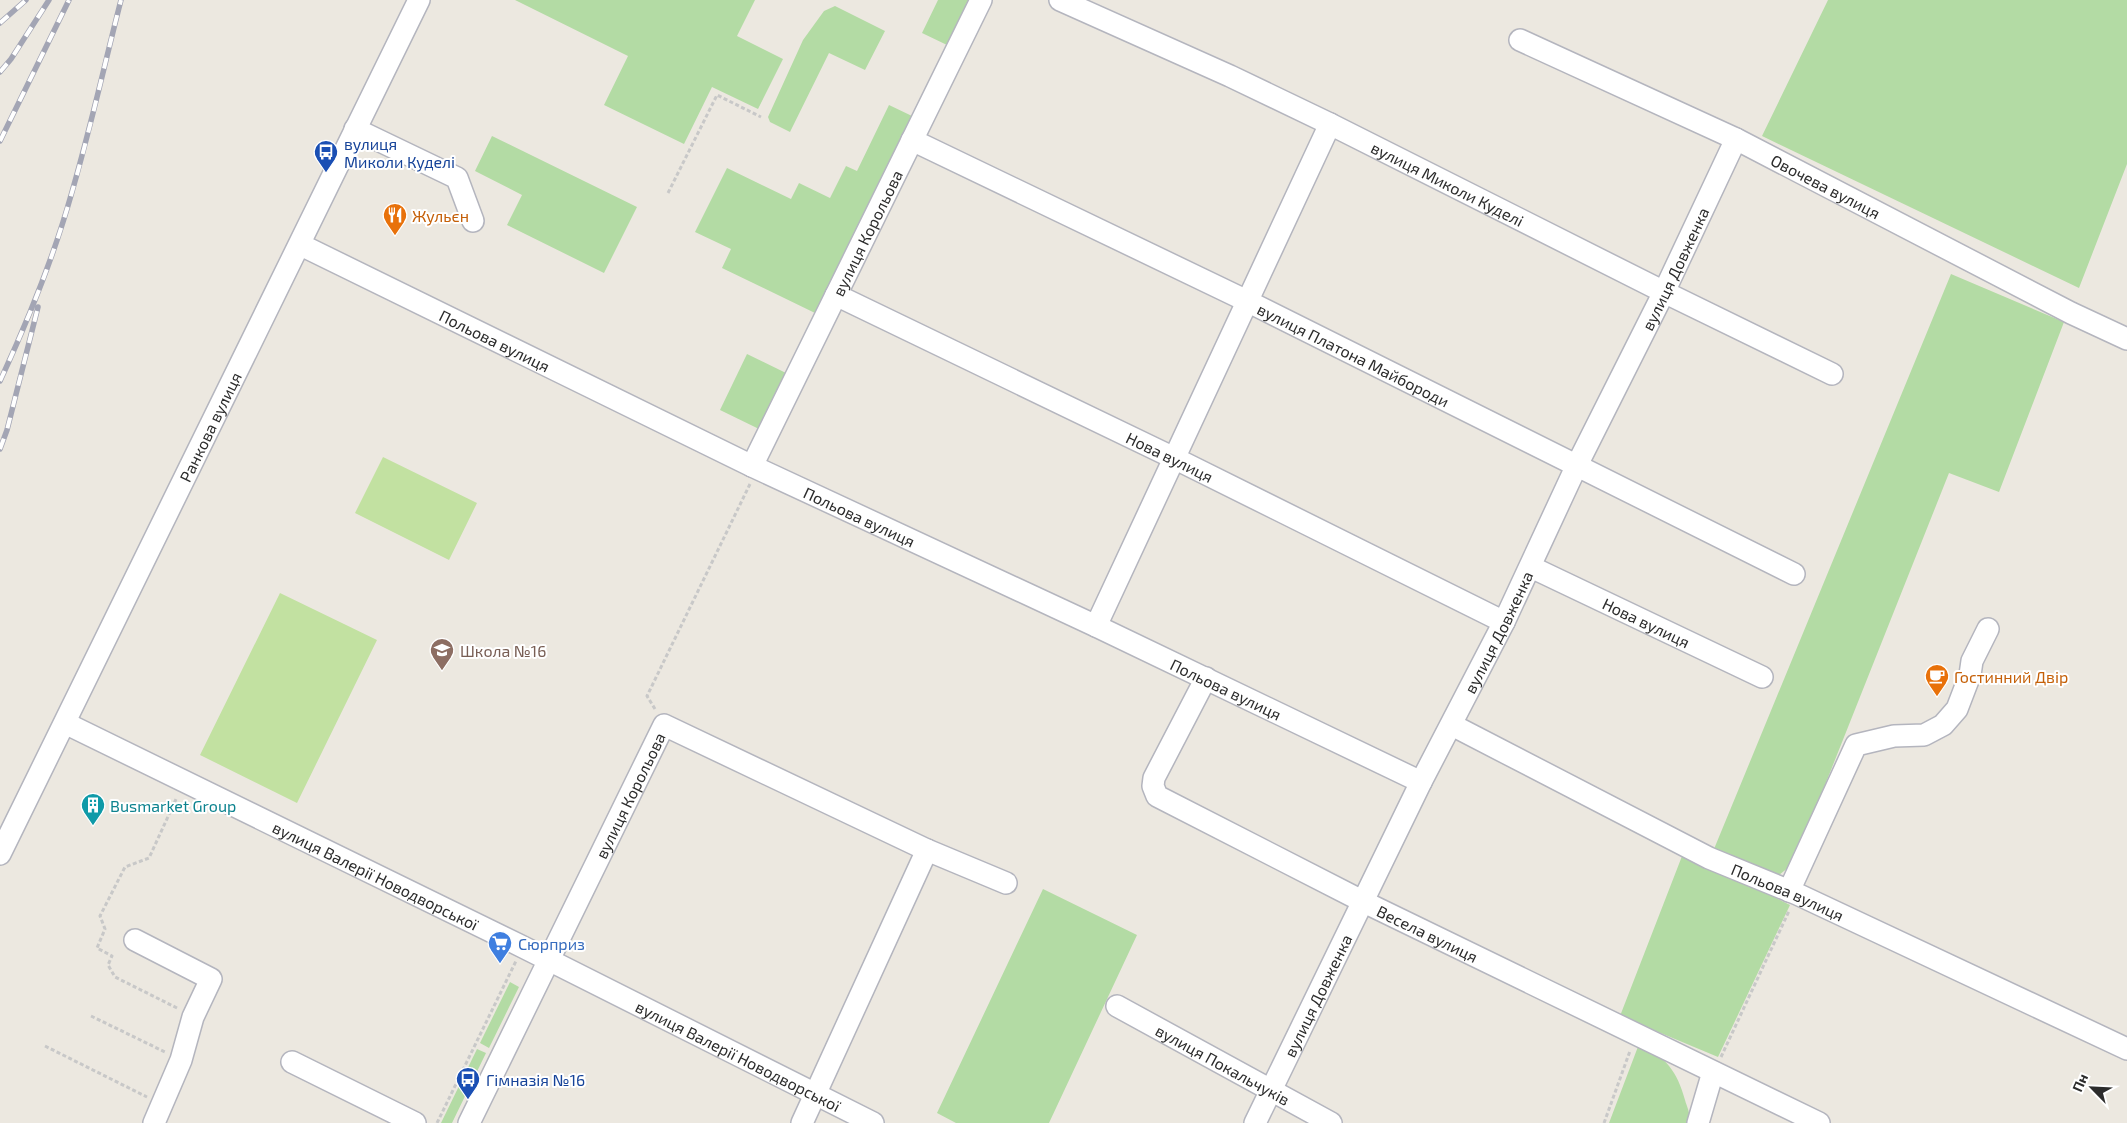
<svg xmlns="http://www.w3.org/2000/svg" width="2127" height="1123" font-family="'Exo 2',sans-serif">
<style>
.green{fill:#b3dba4}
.pitch{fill:#c2e1a1}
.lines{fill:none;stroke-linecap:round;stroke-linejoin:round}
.minor-casing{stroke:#b4b5be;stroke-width:24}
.path{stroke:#c8c8c8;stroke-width:3;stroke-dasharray:4 2.5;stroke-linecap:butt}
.minor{stroke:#fff;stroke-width:21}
.rail-casing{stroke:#a3a5b4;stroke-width:5.5}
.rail{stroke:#fff;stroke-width:4;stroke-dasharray:11;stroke-linecap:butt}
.labels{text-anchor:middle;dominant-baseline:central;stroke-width:4;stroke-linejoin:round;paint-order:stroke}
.transit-label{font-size:16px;fill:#164399;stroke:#fff;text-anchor:start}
.street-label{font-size:16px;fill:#2c2c2c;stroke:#fff}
.food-label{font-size:16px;fill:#c56008;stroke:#fff;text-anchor:start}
.education-label{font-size:16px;fill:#785e54;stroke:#fff;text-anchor:start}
.culture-label{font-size:16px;fill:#0d838f;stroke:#fff;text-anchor:start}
.shop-label{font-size:16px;fill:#366cbe;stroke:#fff;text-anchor:start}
</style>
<rect width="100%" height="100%" fill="#ece8e0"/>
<path class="green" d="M515 0H755L737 36 783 59 758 109 712 87 684 144 604 105 628 56Z
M938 0H969L947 45 922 33Z
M1828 0H2127V164L2079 288 1762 136Z
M835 6 885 31 865 70 829 53 790 132 770 122 768 117 803 40 824 11Z
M889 105 912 116 815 313 722 268 731 249 695 232 727 168 791 199 799 183 830 198 846 166 857 171Z
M492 136 637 207 604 273 507 225 522 195 475 171Z
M1951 274 2064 322 1999 492 1949 473 1794 863 1779 875 1714 849Z
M747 354 786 373 759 429 720 410Z
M1684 851 1790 905 1718 1057 1620 1016Z
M1043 889 1137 935 1049 1123H956L937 1113Z
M510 982 519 987 489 1048 480 1043Z
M1639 1044C1666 1057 1677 1071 1685 1100 1687 1107 1691 1115 1690 1123H1609Z
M477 1049 486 1053 452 1123H441Z"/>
<path class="pitch" d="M383 457 477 503 449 560 355 513Z
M280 593 377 640 297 803 200 755Z"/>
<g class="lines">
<g class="minor-casing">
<g id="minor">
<path id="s1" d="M1060 0 1230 76 1330 124 1664 292 1832 374"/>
<path id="s2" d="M1520 40 1736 139 2071 313 2127 339"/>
<path d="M355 129 457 178 473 221"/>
<path id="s3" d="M912 140 1247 301 1794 574"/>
<path id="s4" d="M301 245 752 466 1096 626 1421 782"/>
<path id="s5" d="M836 295 1174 458 1504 622"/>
<path id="s6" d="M752 466 981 0"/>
<path id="s7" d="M1531 567 1762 677"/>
<path d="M1096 626 1330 124"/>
<path id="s8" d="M1206 678 1154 778 1153 786 1157 796 1364 902 1819 1123"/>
<path id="s9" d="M65 723 523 947 873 1123"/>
<path id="s10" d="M1452 725 1709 858 1797 894 2127 1049"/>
<path id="s11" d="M0 854 419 0"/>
<path d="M1789 891 1856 745 1894 736 1924 735 1943 725 1957 709 1970 675 1972 661 1988 629"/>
<path d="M135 940 211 979 193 1017 181 1060 154 1123"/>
<path id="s12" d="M1117 1006 1331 1123"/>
<path d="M292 1062 415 1123"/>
<path id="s13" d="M469 1123 664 725 927 850 1006 883"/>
<path d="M802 1123 927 850"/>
<path id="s14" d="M1255 1123 1421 782 1504 622 1576 467 1664 292 1736 139"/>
<path d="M1698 1123 1713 1072"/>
</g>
</g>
<path class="path" d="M668 193 717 95 761 117
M655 709 647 696 750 484
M177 1008 115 977 108 965 112 956 97 948 105 929 100 916 125 867 149 858 177 797
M91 1016 165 1052
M45 1046 147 1097
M1721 1057 1789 911
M437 1123 516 961
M1604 1123 1630 1051"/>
<use href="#minor" class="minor"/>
<g class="rail-casing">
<path id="rail" d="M0 23 26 0
M0 72 11 59 49 0
M0 141 69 0
M0 381C24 329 46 276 63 222 86 149 102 74 121 0
M0 449 7 430 38 307"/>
</g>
<use href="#rail" class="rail"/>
</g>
<defs>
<g id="bus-pin" transform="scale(1.25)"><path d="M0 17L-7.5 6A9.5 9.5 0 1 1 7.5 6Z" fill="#1a4fb4" stroke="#fff"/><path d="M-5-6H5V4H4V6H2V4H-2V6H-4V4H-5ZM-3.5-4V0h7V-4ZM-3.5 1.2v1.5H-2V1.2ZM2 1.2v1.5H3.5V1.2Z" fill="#fff"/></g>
<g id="restaurant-pin" transform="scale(1.25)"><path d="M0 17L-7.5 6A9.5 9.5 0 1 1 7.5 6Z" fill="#e8710a" stroke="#fff"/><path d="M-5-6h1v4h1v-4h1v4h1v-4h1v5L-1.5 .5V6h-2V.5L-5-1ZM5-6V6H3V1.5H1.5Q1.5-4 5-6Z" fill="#fff"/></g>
<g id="school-pin" transform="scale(1.25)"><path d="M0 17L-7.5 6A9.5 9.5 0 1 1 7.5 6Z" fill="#8d6e63" stroke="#fff"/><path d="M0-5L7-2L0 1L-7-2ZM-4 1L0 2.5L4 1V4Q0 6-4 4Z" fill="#fff"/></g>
<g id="cafe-pin" transform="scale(1.25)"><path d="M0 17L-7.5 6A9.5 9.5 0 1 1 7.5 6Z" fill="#e8710a" stroke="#fff"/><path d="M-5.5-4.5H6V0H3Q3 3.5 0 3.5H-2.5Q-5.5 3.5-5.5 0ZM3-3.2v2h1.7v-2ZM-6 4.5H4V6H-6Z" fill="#fff"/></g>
<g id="building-pin" transform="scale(1.25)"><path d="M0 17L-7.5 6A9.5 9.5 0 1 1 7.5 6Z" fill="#0f9aa8" stroke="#fff"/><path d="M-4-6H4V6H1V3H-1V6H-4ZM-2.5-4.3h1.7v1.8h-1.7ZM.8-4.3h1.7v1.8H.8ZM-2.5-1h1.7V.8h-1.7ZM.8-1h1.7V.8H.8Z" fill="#fff"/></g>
<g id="supermarket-pin" transform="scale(1.25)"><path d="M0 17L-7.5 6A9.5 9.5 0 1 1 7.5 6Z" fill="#3f7fe0" stroke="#fff"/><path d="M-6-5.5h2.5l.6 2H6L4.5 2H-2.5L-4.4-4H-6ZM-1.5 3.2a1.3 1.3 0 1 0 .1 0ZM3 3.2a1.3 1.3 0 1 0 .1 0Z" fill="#fff"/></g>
</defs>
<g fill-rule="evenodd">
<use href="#bus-pin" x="326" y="152"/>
<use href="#restaurant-pin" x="395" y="215"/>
<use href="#school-pin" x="442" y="650"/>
<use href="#cafe-pin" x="1937" y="676"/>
<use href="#building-pin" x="93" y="805"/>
<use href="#supermarket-pin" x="500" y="943"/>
<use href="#bus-pin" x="468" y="1079"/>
</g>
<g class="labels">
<g class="transit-label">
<text x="344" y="143">вулиця<tspan x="344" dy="18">Миколи Куделі</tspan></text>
<text x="486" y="1079">Гімназія №16</text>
</g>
<g class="street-label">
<text stroke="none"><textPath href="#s1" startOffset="429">вулиця Миколи Куделі</textPath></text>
<text stroke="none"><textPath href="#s2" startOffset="339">Овочева вулиця</textPath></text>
<text stroke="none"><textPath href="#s6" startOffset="260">вулиця Корольова</textPath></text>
<text stroke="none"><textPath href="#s14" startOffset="952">вулиця Довженка</textPath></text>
<text stroke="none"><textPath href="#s4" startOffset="216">Польова вулиця</textPath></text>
<text stroke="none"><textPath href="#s3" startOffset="491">вулиця Платона Майбороди</textPath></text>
<text stroke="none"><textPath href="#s11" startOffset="476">Ранкова вулиця</textPath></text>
<text stroke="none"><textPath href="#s5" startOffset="371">Нова вулиця</textPath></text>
<text stroke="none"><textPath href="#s4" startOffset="621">Польова вулиця</textPath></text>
<text stroke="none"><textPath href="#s7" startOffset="128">Нова вулиця</textPath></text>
<text stroke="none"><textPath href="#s14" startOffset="548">вулиця Довженка</textPath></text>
<text stroke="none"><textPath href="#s4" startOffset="1026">Польова вулиця</textPath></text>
<text stroke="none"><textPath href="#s13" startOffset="365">вулиця Корольова</textPath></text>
<text stroke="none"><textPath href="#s9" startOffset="346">вулиця Валерії Новодворської</textPath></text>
<text stroke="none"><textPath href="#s10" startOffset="375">Польова вулиця</textPath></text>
<text stroke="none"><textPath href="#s8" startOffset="435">Весела вулиця</textPath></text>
<text stroke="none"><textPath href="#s14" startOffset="142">вулиця Довженка</textPath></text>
<text stroke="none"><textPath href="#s9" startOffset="751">вулиця Валерії Новодворської</textPath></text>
<text stroke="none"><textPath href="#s12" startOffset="121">вулиця Покальчуків</textPath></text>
</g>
<g class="food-label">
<text x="412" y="215">Жульєн</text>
<text x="1954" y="676">Гостинний Двір</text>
</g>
<g class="education-label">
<text x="460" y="650">Школа №16</text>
</g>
<g class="culture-label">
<text x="110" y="805">Busmarket Group</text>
</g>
<g class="shop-label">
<text x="518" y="943">Сюрприз</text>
</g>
</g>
<g transform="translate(2092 1088) rotate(294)" stroke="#ffffff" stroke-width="4" paint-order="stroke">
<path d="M0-4L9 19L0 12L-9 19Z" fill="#2c2c2c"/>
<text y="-8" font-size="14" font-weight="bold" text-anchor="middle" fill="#2c2c2c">Пн</text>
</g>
</svg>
